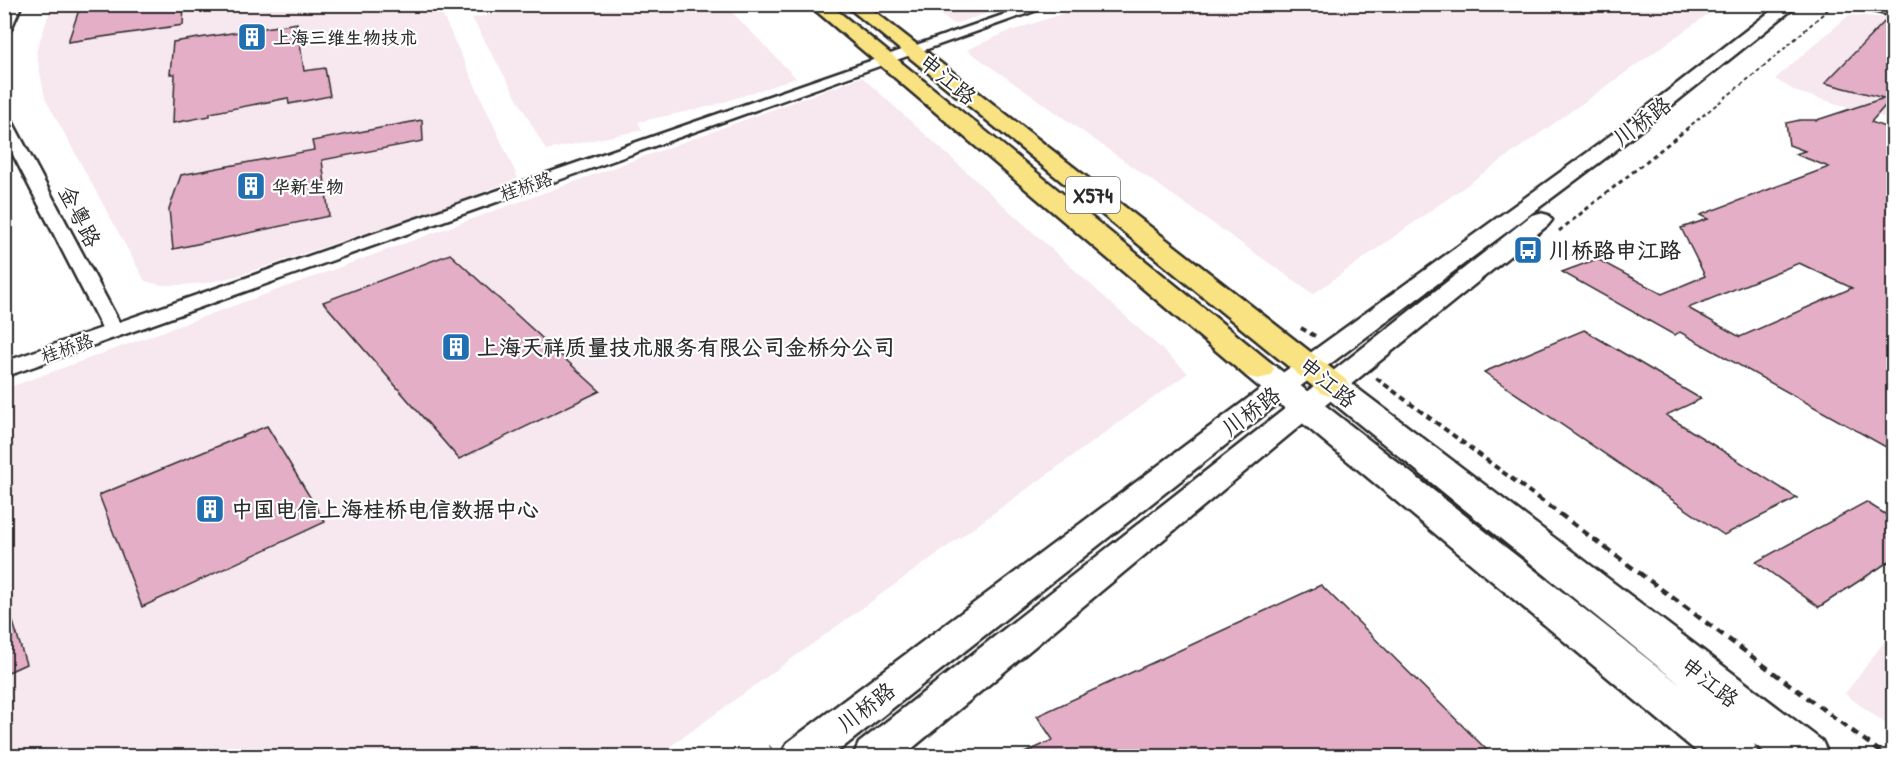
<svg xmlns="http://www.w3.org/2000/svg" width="1898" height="761" font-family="'Patrick Hand','LXGW WenKai TC',sans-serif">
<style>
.built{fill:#f7e7ee}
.building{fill:#e4aec7;stroke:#2b2b2b;stroke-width:1.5;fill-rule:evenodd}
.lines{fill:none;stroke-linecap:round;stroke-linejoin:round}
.minor-casing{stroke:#2b2b2b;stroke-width:5}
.tertiary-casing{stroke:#2b2b2b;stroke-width:5}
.secondary-casing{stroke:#2b2b2b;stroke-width:5}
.primary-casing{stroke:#2b2b2b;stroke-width:5}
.path-far3{stroke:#2b2b2b;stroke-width:2;stroke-dasharray:4 3;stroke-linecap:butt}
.path-far2{stroke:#2b2b2b;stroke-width:3;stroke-dasharray:4.5 4;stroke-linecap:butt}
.path-far1{stroke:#2b2b2b;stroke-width:4;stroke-dasharray:6 4.5;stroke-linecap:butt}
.path{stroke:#2b2b2b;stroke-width:4.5;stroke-dasharray:8 6;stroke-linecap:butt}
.minor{fill:#fff;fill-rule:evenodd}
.tertiary{fill:#fff;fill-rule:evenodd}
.secondary{fill:#fff;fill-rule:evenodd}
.primary{fill:#f8e281;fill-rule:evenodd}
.labels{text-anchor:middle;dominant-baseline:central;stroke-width:4.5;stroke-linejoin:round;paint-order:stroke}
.far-poi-label{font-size:18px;font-weight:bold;fill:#2b2b2b;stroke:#fff;text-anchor:start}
.far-street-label{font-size:18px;fill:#2b2b2b;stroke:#fff}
.shield{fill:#fff;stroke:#6b6b6b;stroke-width:1.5}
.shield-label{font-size:21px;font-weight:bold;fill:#2b2b2b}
.street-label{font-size:22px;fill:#2b2b2b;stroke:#fff}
.poi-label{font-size:22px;font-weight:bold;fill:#2b2b2b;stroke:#fff;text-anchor:start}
</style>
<rect width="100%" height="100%" fill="#fff"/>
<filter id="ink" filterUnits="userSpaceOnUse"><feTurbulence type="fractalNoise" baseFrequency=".0167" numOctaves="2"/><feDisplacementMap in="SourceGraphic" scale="12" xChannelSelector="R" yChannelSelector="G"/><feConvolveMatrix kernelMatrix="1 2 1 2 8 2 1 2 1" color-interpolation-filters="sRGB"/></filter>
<g filter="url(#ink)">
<path class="built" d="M555 4 725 5 796 78 712 106 638 122 642 130 546 150 472 18Z
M52 5H438L518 178 460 201 237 276 206 283 181 285H161L145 281 45 98 36 52Z
M927 5H1014L954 24Z
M1088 5V4L1721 5 1313 294 967 50 1005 33Z
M1849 15 1893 18V120L1797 92 1775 79Z
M862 77 1188 373 657 756H5V389Z
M1893 630V729L1845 694Z"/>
<path class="building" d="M81 4H184L183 25 68 42Z
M1889 17 1893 18V100L1891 99 1871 122 1893 130V451L1680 332 1674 335 1562 272 1597 259 1662 294 1705 276 1681 228 1708 219 1700 215 1829 167 1795 154 1805 151 1789 145 1786 123 1800 120H1817L1884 98 1825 83ZM1799 263 1852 288 1740 337 1688 308Z
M297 23 304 71 325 68 330 96 289 104 288 98 210 113V116L173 123 175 74H170L173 42Z
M422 120 423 141 322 160 329 216 173 249 169 209 181 175 314 150 312 141Z
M450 254 600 391 459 459 323 302Z
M1584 330 1701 399 1666 415 1797 498 1724 535 1484 372Z
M267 426 325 522 142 607 99 495Z
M1866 502 1893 519V559L1819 607 1756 562Z
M1321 585 1493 756H1018L1053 740 1037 716Z
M9 609 26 664 4 674V610Z"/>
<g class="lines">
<g class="minor-casing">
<path id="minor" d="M9 4H22L11 29 4 33V15Z
M1034 4H1054L4 377V362L102 328 4 137V116L12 121 119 322Z"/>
</g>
<g class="tertiary-casing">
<path id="tertiary" d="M1780 4H1799L1612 153 1290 394 832 756H781L787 743 1270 382 1598 145Z
M1854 4 1894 6V16L1856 7Z
M1540 213 1548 215 1552 220 1548 225 1313 415 903 756H853L859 743 1532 215Z"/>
</g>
<g class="secondary-casing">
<path id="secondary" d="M1258 359 1270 362 1682 686 1321 393 1316 386 1321 379 1333 375 1345 379 1822 741 1829 756H1770L1754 744 1760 756H1702L1246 376 1242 369 1246 362Z"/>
</g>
<g class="primary-casing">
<path id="primary" d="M808 4H829L1270 362 1274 369 1270 376 1258 379 1246 376Z
M844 4H865L1345 379 1350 386 1345 393 1333 397 1321 393Z"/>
</g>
<path class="path-far3" d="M1686 129 1767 64 1834 4"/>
<path class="path-far2" d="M1559 231 1688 128"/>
<path class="path-far1" d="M1301 328 1315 336
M1376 378 1539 499"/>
<path class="path" d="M1537 497 1886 756
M759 756 771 747"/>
<use href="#minor" class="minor"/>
<use href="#tertiary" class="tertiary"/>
<use href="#secondary" class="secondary"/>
<use href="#primary" class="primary"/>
</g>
</g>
<defs>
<g id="building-square" transform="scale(1.5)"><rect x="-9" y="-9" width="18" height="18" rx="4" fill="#1f6fb2" stroke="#fff"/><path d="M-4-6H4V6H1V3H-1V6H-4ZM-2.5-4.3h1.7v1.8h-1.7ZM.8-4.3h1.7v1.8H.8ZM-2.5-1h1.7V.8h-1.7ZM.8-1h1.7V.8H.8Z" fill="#fff"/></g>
<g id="bus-square" transform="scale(1.5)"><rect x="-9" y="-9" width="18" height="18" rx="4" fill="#1f6fb2" stroke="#fff"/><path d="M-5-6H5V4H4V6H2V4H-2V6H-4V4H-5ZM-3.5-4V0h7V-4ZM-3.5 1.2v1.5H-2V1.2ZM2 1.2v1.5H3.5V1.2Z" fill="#fff"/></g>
</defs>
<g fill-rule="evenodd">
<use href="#building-square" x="252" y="37"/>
<use href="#building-square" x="251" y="186"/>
<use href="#bus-square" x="1528" y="250"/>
<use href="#building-square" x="456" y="347"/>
<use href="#building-square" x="210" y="509"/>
</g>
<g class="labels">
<g class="far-poi-label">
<text x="273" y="37">上海三维生物技术</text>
<text x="272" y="186">华新生物</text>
</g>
<g class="far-street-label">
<text transform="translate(526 186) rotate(-19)">桂桥路</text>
<text transform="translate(67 348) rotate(-19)">桂桥路</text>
</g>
<rect class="shield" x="1066" y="177" width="54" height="36" rx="4.5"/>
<g class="shield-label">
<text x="1093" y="195">X574</text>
</g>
<g class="street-label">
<text transform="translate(948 79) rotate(39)">申江路</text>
<text transform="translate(1642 121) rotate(-37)">川桥路</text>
<text transform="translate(80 216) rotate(63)">金粤路</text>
<text transform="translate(1328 382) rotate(39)">申江路</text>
<text transform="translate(1251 411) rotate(-37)">川桥路</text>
<text transform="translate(1710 682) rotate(38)">申江路</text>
<text transform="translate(866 707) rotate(-38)">川桥路</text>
</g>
<g class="poi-label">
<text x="1549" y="250">川桥路申江路</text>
<text x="477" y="347">上海天祥质量技术服务有限公司金桥分公司</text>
<text x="231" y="509">中国电信上海桂桥电信数据中心</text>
</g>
</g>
<rect width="1898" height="761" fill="none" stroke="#fff" stroke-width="24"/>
<rect x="12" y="12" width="1874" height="737" fill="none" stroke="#2b2b2b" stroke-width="2" filter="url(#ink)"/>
</svg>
